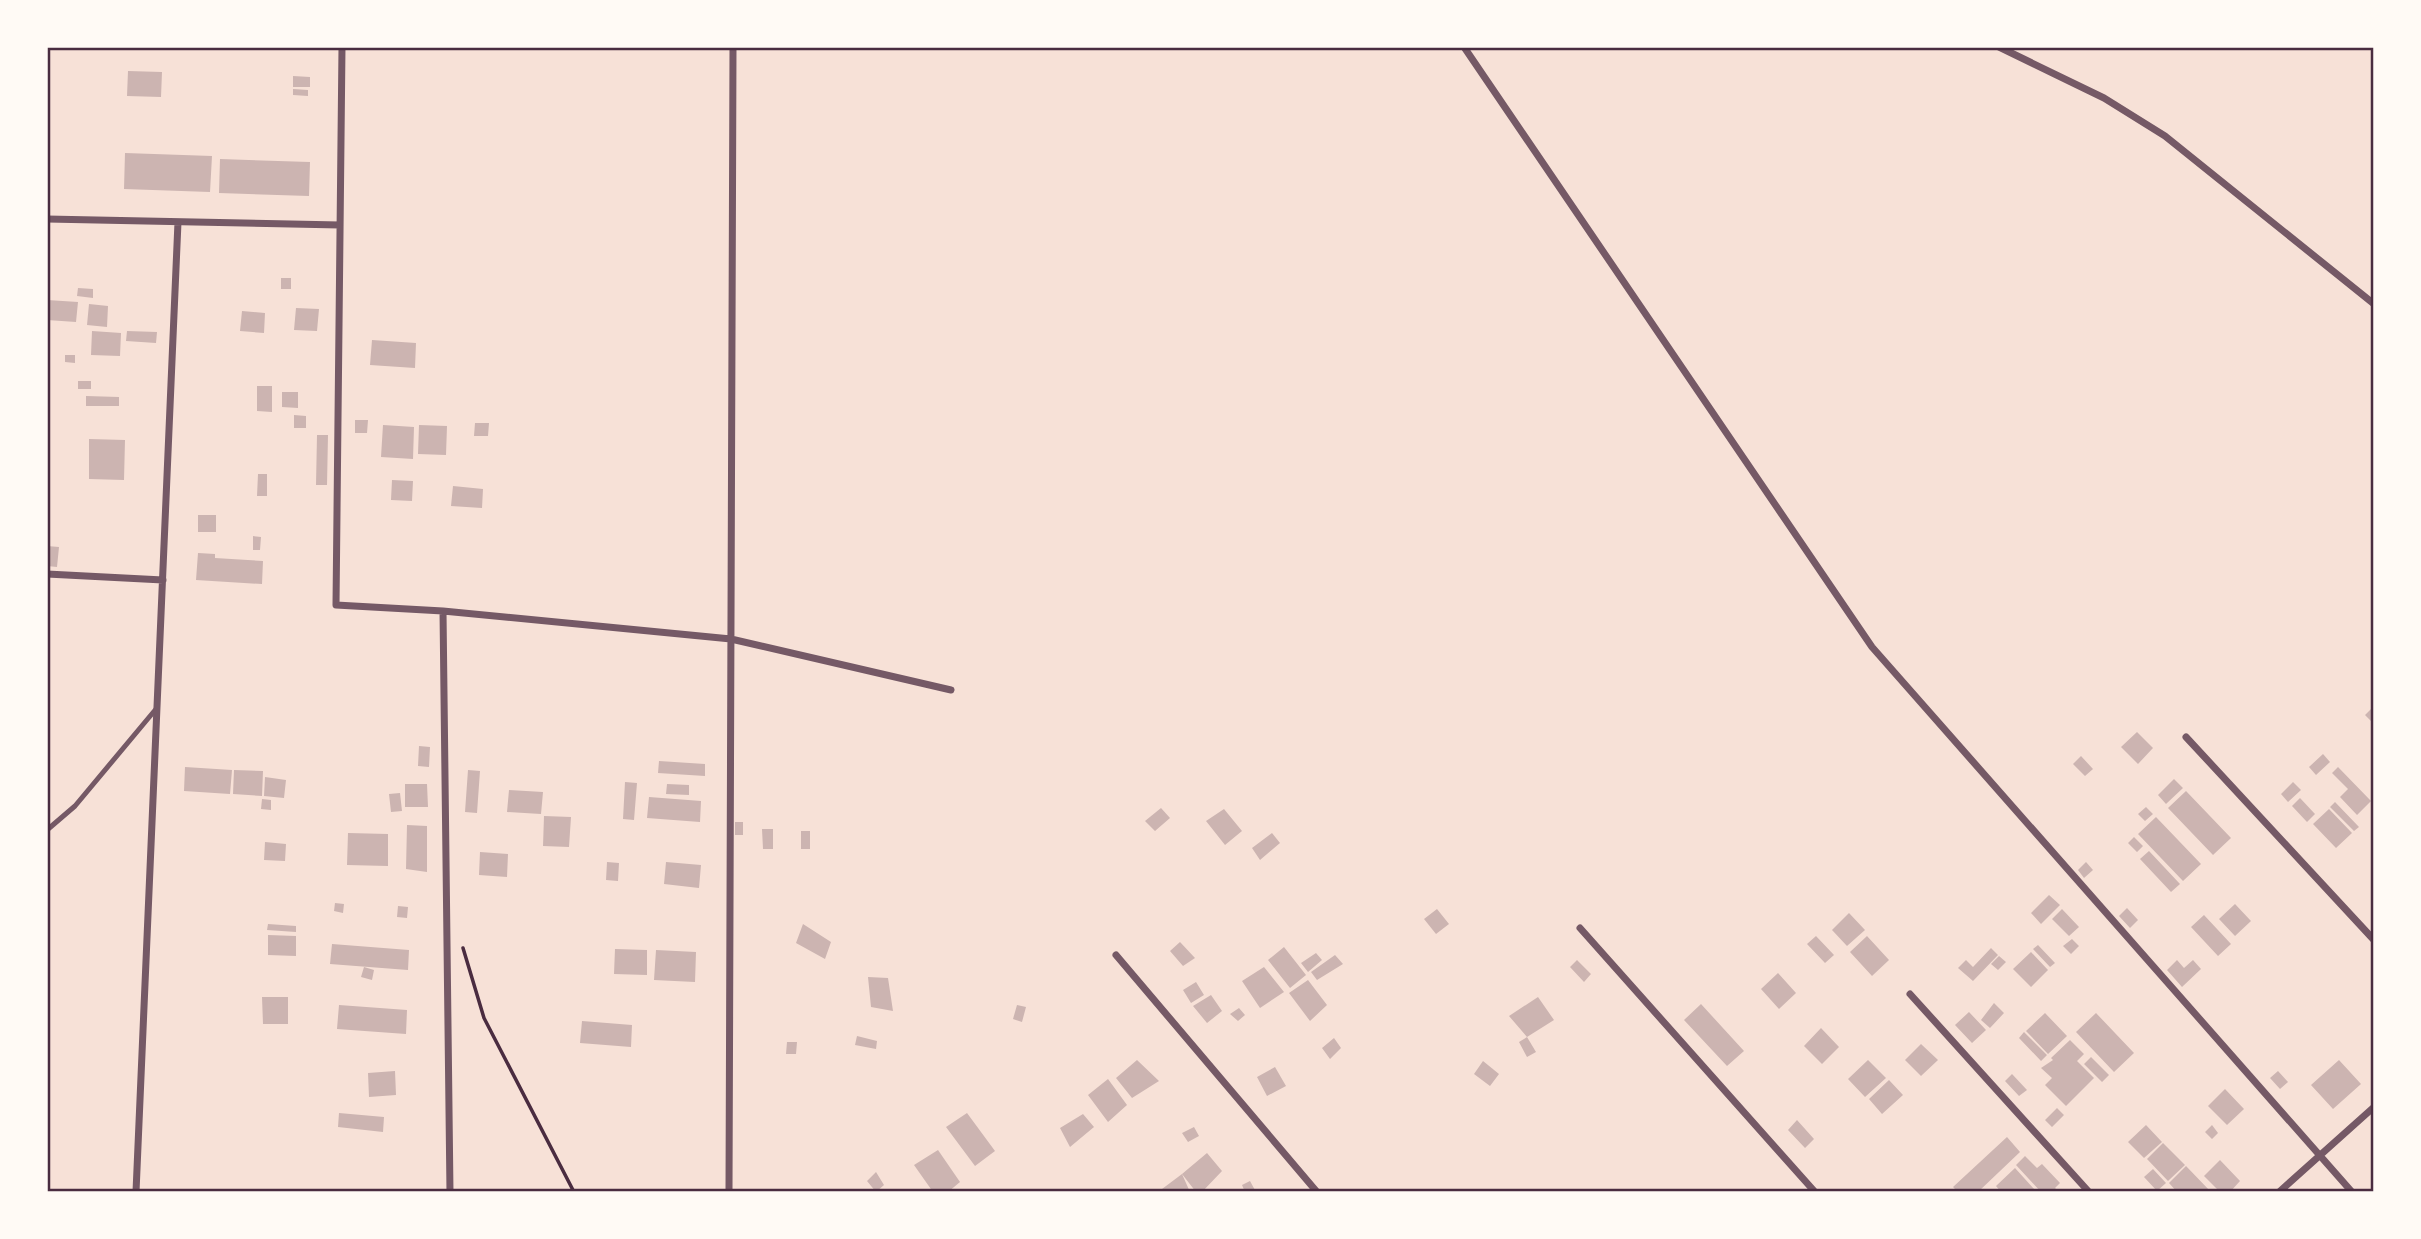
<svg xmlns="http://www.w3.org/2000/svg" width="2421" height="1239" font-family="Inter,sans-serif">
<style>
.building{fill:#ccb4b1}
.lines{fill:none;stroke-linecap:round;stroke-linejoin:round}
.path{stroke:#4a2c40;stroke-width:3.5}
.service{stroke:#755966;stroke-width:5}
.minor{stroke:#755966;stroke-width:7}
.neatline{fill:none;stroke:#4a2c40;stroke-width:2.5}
</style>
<rect width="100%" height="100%" fill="#f7e1d7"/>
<path class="building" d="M128 71 162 72 161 97 127 96Z
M293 76 310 77V87H293Z
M293 89 308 90V96L293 95Z
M125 153 212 156 210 192 124 189Z
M220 159 310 162 309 196 219 193Z
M281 278H291V289H281Z
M78 288 93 289V298L77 296Z
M47 300 78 302 76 322 47 320Z
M89 304 108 306 107 327 87 325Z
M296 308 319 309 317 331 294 330Z
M242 311 265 313 264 333 240 331Z
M92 331 121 333 120 356 91 355Z
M127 331 157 332 156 343 126 341Z
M372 340 416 343 415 368 370 365Z
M65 355H75V363L65 362Z
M78 381H91V389H78Z
M257 386H272V412L257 411Z
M282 392H298V408L282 407Z
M86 396 119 397V406H86Z
M294 415 306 416V428H294Z
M355 420H368L367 433H355Z
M475 423H489L488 436H474Z
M383 425 414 427 413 459 381 457Z
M419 425 447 426 446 455 418 454Z
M317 435H328L327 485H316Z
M89 439 125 440 124 480 89 479Z
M258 474H267V496H257Z
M392 480 413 481 412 501 391 500Z
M453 486 483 489 482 508 451 506Z
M198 515H216V532H198Z
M253 536 261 537 260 550H253Z
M47 546 59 547 57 567 47 566Z
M198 553 215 554V558L263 561 262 584 196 580Z
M2374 706V724L2365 715Z
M2137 732 2153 748 2138 764 2121 747Z
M419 746 430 747 429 767 418 766Z
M2323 754 2330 762 2316 775 2309 767Z
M2081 756 2093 769 2085 776 2073 764Z
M659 761 705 764V776L658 773Z
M185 767 232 770 230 794 184 791Z
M2338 767 2371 801 2357 815 2340 797 2348 789 2332 773Z
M234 770 263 771 262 796 233 794Z
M468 770 480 771 477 813 465 812Z
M265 777 286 780 284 798 264 796Z
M2174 779 2183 788 2166 804 2158 795Z
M625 782 637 783 634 820 623 819Z
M2293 782 2301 790 2288 802 2281 794Z
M405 784H427L428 807H405Z
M667 784 689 785V795L666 794Z
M509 790 543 792 541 814 507 812Z
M2186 791 2231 838 2213 855 2168 808Z
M400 793 402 811 391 812 389 794Z
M649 797 701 801 700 822 647 818Z
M2300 798 2315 814 2307 822 2292 806Z
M262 799 271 800V810L261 809Z
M2335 802 2359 827 2354 831 2330 807Z
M2146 807 2153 814 2145 821 2138 814Z
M1161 808 1170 818 1155 831 1145 821Z
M1224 809 1242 831 1225 845 1206 821Z
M2329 809 2352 833 2336 848 2313 824Z
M544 816 571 817 569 847 543 846Z
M2156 817 2201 864 2183 881 2138 834Z
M735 822H743V835H735Z
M407 825 427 826V872L406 869Z
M762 829H773V849H763Z
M801 831H810V849H801Z
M348 833 388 834V866L347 865Z
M1272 833 1280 843 1260 860 1252 848Z
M2134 837 2143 846 2137 852 2128 843Z
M265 842 286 844 285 861 264 860Z
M2149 851 2180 884 2171 892 2140 859Z
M480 852 508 854 507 877 479 875Z
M607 862 619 863 618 881 606 880Z
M666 862 701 865 699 888 664 884Z
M2086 862 2093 870 2084 878 2078 870Z
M2049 895 2060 905 2041 924 2031 913Z
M335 903 344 904 343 913 334 911Z
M2235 904 2251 921 2235 936 2219 919Z
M398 906 408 907 407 918 397 917Z
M2127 908 2138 920 2130 928 2119 916Z
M1437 909 1449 924 1436 934 1424 919Z
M2062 909 2079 927 2069 936 2052 919Z
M1849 913 1865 930 1847 946 1832 930Z
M2204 915 2231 944 2218 956 2191 927Z
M268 924 296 926V932L267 930Z
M803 924 831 942 825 959 796 943Z
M268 935 296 936V956L268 955Z
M1816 936 1834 955 1825 963 1807 944Z
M1867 936 1889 960 1872 976 1850 952Z
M2072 939 2079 946 2071 954 2063 946Z
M1180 942 1195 958 1183 966 1170 951Z
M332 944 409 950 408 970 330 964Z
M2038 945 2055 963 2050 967 2033 949Z
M1284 947 1306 975 1290 988 1268 960Z
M1991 948 1998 955 1973 981 1958 968 1966 960 1973 967Z
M615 949 647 950V975L614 974Z
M656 950 696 952 695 982 654 980Z
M2031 952 2048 970 2031 987 2013 969Z
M1316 953 1322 960 1308 972 1301 963Z
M1335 955 1343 964 1317 980 1311 972Z
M1999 956 2006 962 1998 970 1991 964Z
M1577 960 1591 974 1584 982 1570 967Z
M2177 960 2184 968 2193 960 2201 969 2182 987 2167 970Z
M364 967 374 970 372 980 361 977Z
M1264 967 1284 992 1260 1008 1242 981Z
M1778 973 1796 993 1779 1009 1761 989Z
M868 977 888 978 893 1011 871 1007Z
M1308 980 1327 1005 1310 1021 1289 993Z
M1196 982 1204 995 1191 1003 1183 990Z
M1211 995 1222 1011 1207 1023 1193 1006Z
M262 997H288V1024H263Z
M1538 997 1554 1020 1527 1037 1509 1016Z
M1994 1003 2004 1013 1990 1028 1981 1020Z
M1701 1004 1744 1051 1727 1066 1684 1020Z
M339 1005 407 1010 406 1034 337 1029Z
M1017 1005 1026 1007 1022 1022 1013 1019Z
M1239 1008 1245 1015 1238 1021 1230 1014Z
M1969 1012 1986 1030 1972 1043 1955 1025Z
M2045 1013 2067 1036 2048 1054 2026 1031Z
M2096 1013 2134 1053 2114 1072 2076 1032Z
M582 1021 632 1025 631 1047 580 1043Z
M1821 1028 1839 1047 1822 1064 1804 1046Z
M2024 1032 2047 1055 2041 1061 2019 1038Z
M857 1036 877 1041 876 1049 855 1045Z
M1527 1037 1536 1052 1527 1057 1519 1042Z
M1334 1038 1341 1048 1330 1059 1322 1048Z
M2070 1040 2084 1054 2077 1061 2094 1078 2066 1106 2045 1085 2052 1078 2041 1068 2053 1060 2051 1058Z
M787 1042H797L796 1054H786Z
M1921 1044 1938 1060 1921 1076 1905 1060Z
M2091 1057 2109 1075 2102 1082 2084 1064Z
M1137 1060 1159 1081 1132 1098 1116 1078Z
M1868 1060 1886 1078 1865 1097 1848 1079Z
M2339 1060 2361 1084 2333 1109 2311 1085Z
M1483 1061 1499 1074 1490 1086 1474 1074Z
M1275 1067 1286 1086 1267 1096 1257 1077Z
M395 1071 396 1095 369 1097 368 1073Z
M2278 1071 2288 1082 2280 1089 2270 1078Z
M2012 1074 2027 1090 2019 1096 2005 1081Z
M1108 1079 1127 1105 1108 1122 1088 1095Z
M1889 1080 1903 1095 1882 1114 1869 1099Z
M2225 1089 2244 1109 2227 1125 2208 1106Z
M2057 1108 2064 1115 2052 1127 2045 1120Z
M339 1113 384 1117 383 1132 338 1127Z
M967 1113 995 1151 975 1166 946 1127Z
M1083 1114 1094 1127 1070 1147 1060 1128Z
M1797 1120 1814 1139 1805 1148 1788 1130Z
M2146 1125 2162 1142 2144 1158 2128 1142Z
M2212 1125 2218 1133 2212 1139 2205 1132Z
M1194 1127 1199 1136 1188 1142 1182 1133Z
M2007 1137 2020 1152 1978 1192H1958L1953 1187Z
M2163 1143 2185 1165 2168 1181 2147 1159Z
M938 1150 960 1182 948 1192H933L914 1165Z
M1207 1153 1222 1171 1202 1192H1196L1182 1174Z
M2025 1156 2037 1168 2042 1164 2060 1183 2055 1188 2059 1192H2041L2016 1165Z
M2220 1160 2240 1181 2230 1192H2220L2204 1176Z
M2186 1166 2211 1192H2177L2169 1183Z
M2015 1168 2035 1190 2033 1192H2001L1996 1186Z
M2153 1169 2166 1183 2157 1191 2144 1177Z
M876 1172 884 1185 876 1192 867 1181Z
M1182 1174 1190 1192H1158Z
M1250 1181 1256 1192H1245L1242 1185Z"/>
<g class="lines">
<path class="path" d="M463 948 484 1018 574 1192"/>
<path class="service" d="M47 830 75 806 156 709"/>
<path class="minor" d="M342 47 336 605 443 611 731 639 951 690
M1464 47 1872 647 2352 1192
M1999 47 2104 98 2165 136 2374 304
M47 219 340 225
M47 574 163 580
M443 611 450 1192
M2186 737 2374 940
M1580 928 1815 1192
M1116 955 1317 1192
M1910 994 2089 1192
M136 1192 178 222
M729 1192 733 47
M2279 1192 2374 1107"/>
</g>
<rect width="2421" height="1239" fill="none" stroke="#fffaf5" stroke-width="98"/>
<rect x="49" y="49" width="2323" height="1141" class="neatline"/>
</svg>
